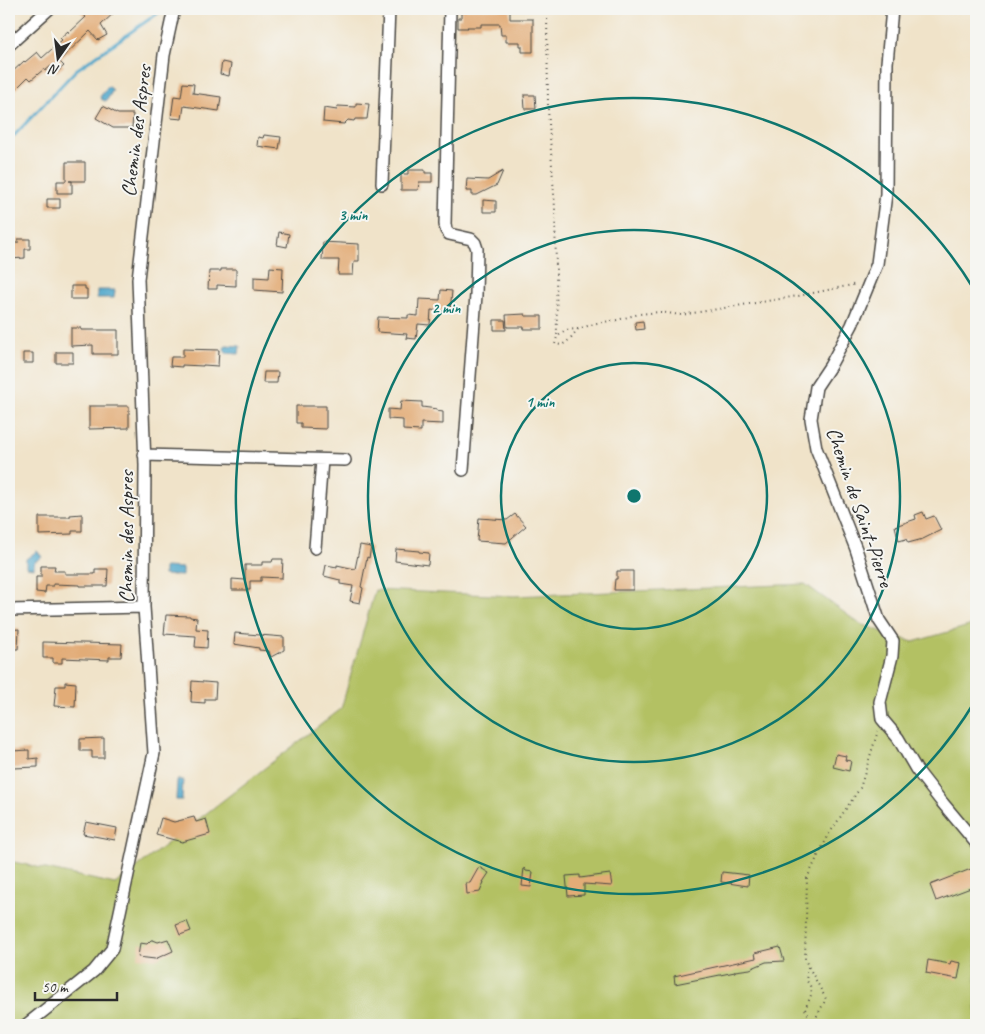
<svg xmlns="http://www.w3.org/2000/svg" width="985" height="1034" font-family="Caveat,sans-serif">
<style>
.green{fill:#b3c163;stroke:#6f7647}
.water{fill:#4da6ca;stroke:#3c687a}
.lines{fill:none;stroke-linecap:round;stroke-linejoin:round}
.stream{stroke:#4da6ca;stroke-width:3}
.building{fill:#e2ac77}
.minor-casing{stroke:#494743;stroke-width:14}
.path{stroke:#494743;stroke-width:2;stroke-dasharray:1 4;stroke-linecap:butt}
.minor{stroke:#fff;stroke-width:11}
.ring{fill:none;stroke:#0f766e;stroke-width:2.5}
.labels{text-anchor:middle;dominant-baseline:central;stroke-width:4;stroke-linejoin:round;paint-order:stroke}
.street-label{font-size:21px;fill:#2b2b2b;stroke:#f6f6f2}
.centre{fill:#0f766e;stroke:#f6f6f2;stroke-width:2.5}
.ring-label{font-size:15px;text-anchor:middle;font-weight:bold;fill:#0f766e;stroke:#f6f6f2;stroke-width:4;stroke-linejoin:round;paint-order:stroke}
</style>
<rect width="100%" height="100%" fill="#f6f6f2"/>
<filter id="ink" filterUnits="userSpaceOnUse"><feTurbulence type="fractalNoise" baseFrequency=".02" numOctaves="2"/><feDisplacementMap in="SourceGraphic" scale="10" xChannelSelector="R" yChannelSelector="G"/><feConvolveMatrix kernelMatrix="1 2 1 2 8 2 1 2 1" color-interpolation-filters="sRGB"/></filter>
<filter id="wash" filterUnits="userSpaceOnUse"><feTurbulence type="fractalNoise" baseFrequency=".0096" numOctaves="4" result="noise"/><feDisplacementMap in="SourceGraphic" scale="20" xChannelSelector="R" yChannelSelector="G"/><feGaussianBlur stdDeviation="1.12" result="paint"/><feColorMatrix in="noise" values="0 0 0 0 0 0 0 0 0 0 0 0 0 0 0 0 0 1.4 0 .05"/><feComposite in="paint" operator="in"/></filter>
<g filter="url(#wash)">
<rect width="100%" height="100%" fill="#f0e3c9"/>
<path class="green" d="M805 584 860 624 913 642 976 624V1025H9V861L115 884 341 709 375 590 514 596Z"/>
<path class="water" d="M108 86 113 90 107 100 105 101 101 99 100 97Z
M97 290H115L114 298H97Z
M226 345 240 346 239 354 226 353 224 349Z
M37 551 42 557 34 562V568L26 567V559Z
M164 567 182 568V576L164 575Z
M177 780H183L182 800H176Z"/>
<g class="lines">
<path class="stream" d="M9 141 76 70 164 9"/>
</g>
<g id="blocks">
<path class="building" d="M77 9H118L101 25 107 35 98 40 90 31 59 61 64 66 57 72 51 66 45 71 44 69 31 80 28 77 9 96V75L24 61 25 62 37 52 42 58 62 40 60 38 68 31 69 33 86 17Z
M461 9H510V19H533V52H522V46H520V42H506V35H501L500 24H481V27H467L468 28H458V18H461Z
M222 62 231 64 229 76 220 74Z
M183 83 194 84 193 93 221 97 219 111 184 106 182 119 171 118 174 96 181 97Z
M524 95H535L536 109H525Z
M356 103 369 104 367 119H355L354 121 348 120 344 124 323 122 324 108 337 110 338 106 356 107Z
M103 106 118 114H133L132 128H113L96 118Z
M264 135 281 137 279 149 257 146 258 137 263 138Z
M66 162H85V181H69H72V193H57V181H66Z
M408 170H425V173H432V182H419L418 190H401V174H408Z
M503 171 497 185 477 195H472V191H466L467 179 488 180Z
M47 199H60V208H47Z
M483 200 496 201V212H483Z
M279 232 289 234 287 247 277 245Z
M18 239H30V249H25V258L9 259V243H18Z
M323 242 359 244V261H354L353 275H338L339 260H322Z
M270 267 283 268 282 292 254 290V277L269 278Z
M221 269H236V286L217 285V289H208L209 271H221Z
M71 286H85V289H87V299H71Z
M441 290 452 291 450 312 431 310 430 325 418 324 416 339 406 338 407 334 377 332 378 317 408 318V315L418 316 419 299 440 300Z
M525 314V316H542V329H524V327H507L506 315Z
M494 320H505L506 330H494Z
M643 321 644 329 636 330 635 322Z
M71 328H81V330H118V354H93V345L71 346Z
M183 349 219 350 218 366 203 365V366L182 365V367L170 366 171 357H183Z
M56 352H73V363H56Z
M23 353H33V363H23Z
M264 372H278L277 383H263Z
M401 401 422 402V407L437 409V411L443 412V424L421 423V431L403 430V420L388 419V409L400 410Z
M89 406H129V428L89 429Z
M296 406H326V429L301 428V423H296Z
M923 512 926 519 934 516 941 530 923 539 908 543 906 539 899 541 895 526 916 519 915 515Z
M82 514V531H72V534L39 535V517H70V515Z
M515 514 526 526 506 543 477 541 479 518 507 520Z
M360 545 371 547 369 558 367 557 361 587 363 588 360 603 350 601 353 586 340 584V580L324 576 326 565 337 567V565L355 569Z
M396 549 419 551V552L429 553 428 565 395 561Z
M273 559H283L282 578 261 577V581H250V590H232V579L245 580V565H262V562H272Z
M41 566H55L54 571H65V574H95V569H108L107 586H80V585L53 584V586H46L45 593 36 592V577H41Z
M617 571H633V590H614L615 579H617Z
M166 615 190 616V617L197 618 196 629 208 630 207 648 195 647 196 636 164 634Z
M19 629 18 649H9V630Z
M235 633 284 637V650L271 657 269 651 259 650V648L234 644Z
M43 642 122 644 121 657H109V660L62 658V663H53V658H43Z
M192 681 216 683 215 699H205V703L191 702Z
M65 682 76 683 75 707 54 706 56 686H65Z
M104 738V758H92V751H80V739Z
M29 750V759L38 758V767L13 768 12 751Z
M836 754 846 756 845 760 851 761 849 771 833 767Z
M194 817 196 822 206 819 210 834 182 842 156 835 161 818 174 822Z
M86 822 117 828 115 840 83 834Z
M479 867 489 873 483 882H484L480 892 467 894 466 883H470Z
M976 867V886L936 901 930 885Z
M524 868 526 871 533 872 531 887 522 886Z
M722 872 749 875 748 886 721 882Z
M610 874 612 886 584 884V895L568 896 566 876 580 875V878Z
M187 921 191 931 180 935 176 925Z
M168 939 173 951 155 959 138 957 140 943 147 944 151 940H153L158 942Z
M780 947 784 961 766 962 750 969 735 971V972L675 984 674 976 756 958 755 953Z
M928 960 950 964 951 961 961 963 958 979 926 973Z"/>
</g>
</g>
<g filter="url(#ink)">
<use href="#blocks" fill-opacity="0" stroke="#494743" stroke-width="1"/>
<g class="lines">
<g class="minor-casing">
<path id="minor" d="M450 9 445 224 446 230 449 234 471 239 475 243 477 249 476 295 463 470
M892 9 887 63 886 194 877 264 852 325 830 366 816 387 811 419 816 448 856 549 879 620 893 641 892 656 880 702 882 719 898 738 916 769 941 801 976 843
M9 45 49 9
M382 184 389 9
M144 455 345 460
M315 548 322 460
M9 610 144 607
M26 1025 94 971 112 949 154 753 144 607 145 465 138 279 164 55 174 9"/>
</g>
<path class="path" d="M547 9 548 109 555 208 557 336
M578 329 569 340 562 345 555 344 557 337 565 330 578 329 597 323 617 320 639 314 660 312 681 315 798 296 857 284
M808 967 806 980C816 991 810 997 805 1009L809 1016 808 1025
M812 1025 826 999 805 960 807 878 829 834 860 788 878 731"/>
<use href="#minor" class="minor"/>
</g>
</g>
<g class="ring">
<circle cx="634" cy="496" r="133"/>
<circle cx="634" cy="496" r="266"/>
<path d="M975 701A398 398 0 1 1 975 291"/>
</g>
<g class="labels">
<g class="street-label">
<text transform="translate(136 131) rotate(-83)">Chemin des Aspres</text>
<text transform="translate(860 507) rotate(71)">Chemin de Saint-Pierre</text>
<text transform="translate(126 537) rotate(-90)">Chemin des Aspres</text>
</g>
</g>
<circle cx="634" cy="496" r="8" class="centre"/>
<g class="ring-label">
<text x="353" y="220">3 min</text>
<text x="446" y="313">2 min</text>
<text x="540" y="407">1 min</text>
</g>
<rect width="985" height="1034" fill="none" stroke="#f6f6f2" stroke-width="30"/>
<g transform="translate(58 58) rotate(194)" stroke="#f6f6f2" stroke-width="4" paint-order="stroke">
<path d="M0-4L9 19L0 12L-9 19Z" fill="#2b2b2b"/>
<text y="-8" font-size="14" font-weight="bold" text-anchor="middle" fill="#2b2b2b">N</text>
</g>
<path d="M35 992v8h82v-8" fill="none" stroke="#2b2b2b" stroke-width="2.5"/>
<text x="42" y="992" font-size="15" fill="#2b2b2b" stroke="#f6f6f2" stroke-width="4" paint-order="stroke">50 m</text>
</svg>
